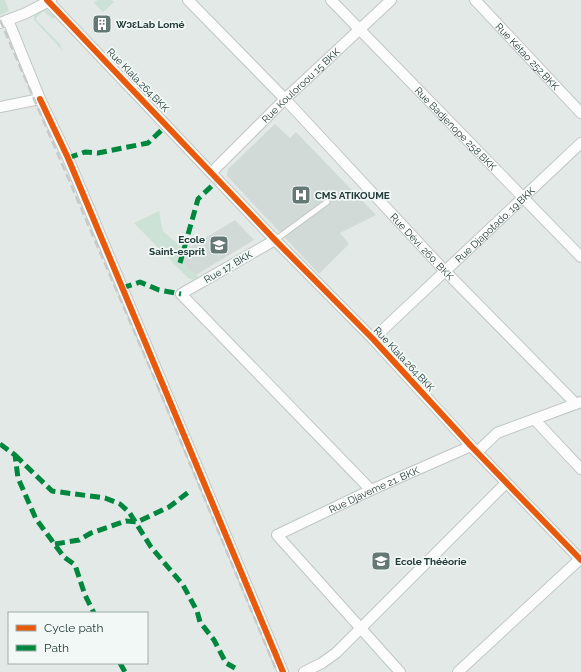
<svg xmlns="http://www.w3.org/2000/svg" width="581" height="672" font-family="Raleway,sans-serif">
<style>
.built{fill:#d1dad7}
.green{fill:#cce2d6}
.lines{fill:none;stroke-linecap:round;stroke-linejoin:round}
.lane-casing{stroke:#c0c6c4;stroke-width:7}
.street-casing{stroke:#c0c6c4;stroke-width:12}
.lane{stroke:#fbfcfb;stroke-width:5}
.street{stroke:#fbfcfb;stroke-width:10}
.rail{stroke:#c7caca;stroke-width:2.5;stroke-dasharray:8 4;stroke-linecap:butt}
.quiet{stroke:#00873e;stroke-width:5;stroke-dasharray:10 5;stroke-linecap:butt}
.cycleway-casing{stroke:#f1f8f5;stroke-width:8}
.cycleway{stroke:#e8590c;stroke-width:6}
.labels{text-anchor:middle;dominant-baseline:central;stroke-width:3.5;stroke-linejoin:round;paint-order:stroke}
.poi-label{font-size:10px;font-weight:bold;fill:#223b38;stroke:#f1f8f5;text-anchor:start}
.street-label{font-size:10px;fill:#223b38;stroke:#f1f8f5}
</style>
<rect width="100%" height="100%" fill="#e3e9e7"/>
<path class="built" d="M275 124 290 138 296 132 376 215 340 233 349 244 319 274 227 176 228 169Z
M235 220 254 240 196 275 175 256Z"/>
<path class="green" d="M0 0H5L9 11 0 15Z
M98 0H112L114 2 103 12 94 3Z
M43 7 55 17 53 19 43 11 36 18 37 21 60 44 63 51 34 20V16Z
M159 211 163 231 184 250 176 256 198 277 193 280 188 278 134 223Z"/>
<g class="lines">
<g class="lane-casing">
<path id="lane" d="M275 240 327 202"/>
</g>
<g class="street-casing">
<g id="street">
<path d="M47 0 275 240 373 339 471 446 581 560"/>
<path id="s1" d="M188 0 285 99 445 271 576 404"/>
<path id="s2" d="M331 0 581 257"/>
<path id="s3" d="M475 0 581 113"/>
<path d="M8 20 40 99 68 158 283 672"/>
<path d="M0 23 26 13 51 0"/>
<path d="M0 107 40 99"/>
<path id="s4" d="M212 172 285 99 391 0"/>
<path d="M275 240 181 294 371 490"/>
<path id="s5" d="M373 339 581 143"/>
<path d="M535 420 581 469"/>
<path d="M477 452 497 433 581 402"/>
<path d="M304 672 322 663 336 653 506 483"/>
<path id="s6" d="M400 672 277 535 371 490 471 446"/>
<path d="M458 672 580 559"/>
</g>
</g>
<use href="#lane" class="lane"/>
<use href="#street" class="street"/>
<path class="rail" d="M0 20 153 375 277 672"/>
<path class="quiet" d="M68 158 85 152 98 153 148 143 167 125
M180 263 198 199 219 179
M122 288 140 282 159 290 181 294
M0 444 15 455 18 478 36 519 64 557 75 565 85 595 94 613
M15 455 52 491 105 498 120 504 129 512 151 547 183 585 197 611 200 622 214 640 226 663 235 668
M55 544 79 540 91 533 126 521 137 522 169 507 190 491
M120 663 125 672"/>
<g class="cycleway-casing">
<path id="cycleway" d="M47 0 275 240 373 339 471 446 581 560
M40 99 68 158 283 672"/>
</g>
<use href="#cycleway" class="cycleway"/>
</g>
<defs>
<g id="building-square" transform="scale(1)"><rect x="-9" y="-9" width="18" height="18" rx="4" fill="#667875" stroke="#f1f8f5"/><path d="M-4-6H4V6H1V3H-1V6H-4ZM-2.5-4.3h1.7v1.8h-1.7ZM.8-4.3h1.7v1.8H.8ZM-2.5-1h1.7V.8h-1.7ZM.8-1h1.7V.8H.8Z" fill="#fff"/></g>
<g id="hospital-square" transform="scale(1)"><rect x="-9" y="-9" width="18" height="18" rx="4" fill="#667875" stroke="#f1f8f5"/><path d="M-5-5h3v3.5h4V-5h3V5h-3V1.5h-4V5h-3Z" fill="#fff"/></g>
<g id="school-square" transform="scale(1)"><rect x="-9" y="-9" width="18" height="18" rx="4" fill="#667875" stroke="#f1f8f5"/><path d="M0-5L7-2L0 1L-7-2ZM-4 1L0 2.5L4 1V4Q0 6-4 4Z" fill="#fff"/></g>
</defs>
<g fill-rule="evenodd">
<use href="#building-square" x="102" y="24"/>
<use href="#hospital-square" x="301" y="195"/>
<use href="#school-square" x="219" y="245"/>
<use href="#school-square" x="381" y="561"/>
</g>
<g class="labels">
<g class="poi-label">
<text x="116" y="24">WɔɛLab Lomé</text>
<text x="315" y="195">CMS ATIKOUME</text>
<text x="205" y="239" text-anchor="end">Ecole<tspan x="205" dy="12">Saint-esprit</tspan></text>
<text x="395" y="561">Ecole Thééorie</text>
</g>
<g class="street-label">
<text stroke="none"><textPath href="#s3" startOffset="77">Rue Kétao 252.BKK</textPath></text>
<text transform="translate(138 80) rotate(46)">Rue Klala,264.BKK</text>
<text stroke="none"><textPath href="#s4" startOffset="124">Rue Kouloroou 15 BKK</textPath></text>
<text stroke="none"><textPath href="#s2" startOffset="179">Rue Badjenope 258.BKK</textPath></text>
<text stroke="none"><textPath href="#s5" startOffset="167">Rue Djapotado. 19.BKK</textPath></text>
<text stroke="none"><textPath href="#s1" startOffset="340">Rue Dévi. 260. BKK</textPath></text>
<text transform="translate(228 267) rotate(-30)">Rue 17. BKK</text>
<text transform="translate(404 359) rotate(47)">Rue Klala.264.BKK</text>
<text stroke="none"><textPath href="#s6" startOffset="291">Rue Djaveme 21. BKK</textPath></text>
</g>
</g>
<rect x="8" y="612" width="140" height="52" fill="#f1f8f5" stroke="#9eaca9"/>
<rect x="16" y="625" width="20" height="6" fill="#e8590c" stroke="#9eaca9"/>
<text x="44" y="632" font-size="12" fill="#223b38">Cycle path</text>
<rect x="16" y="645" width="20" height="6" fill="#00873e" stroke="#9eaca9"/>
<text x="44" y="652" font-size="12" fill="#223b38">Path</text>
</svg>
